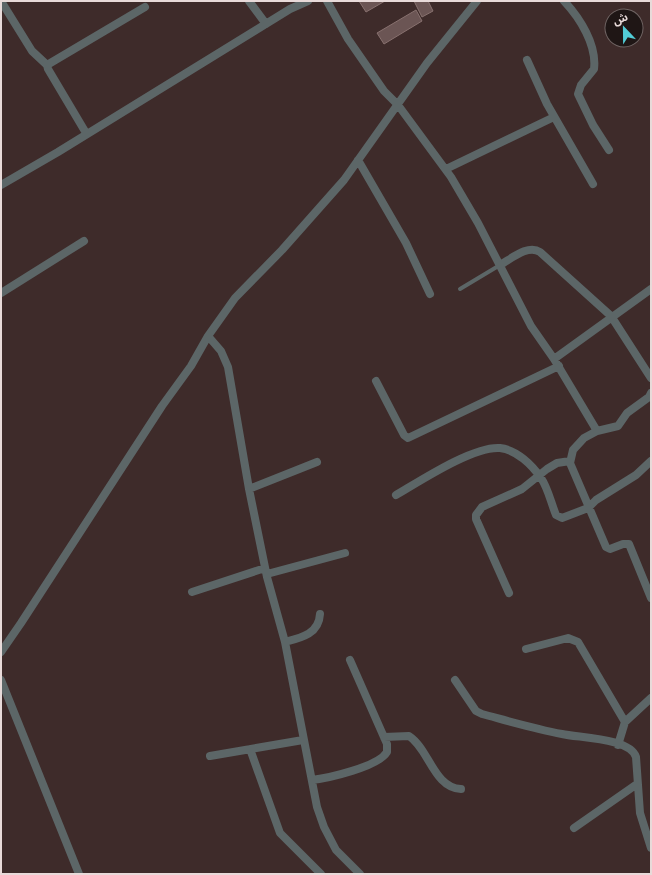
<svg xmlns="http://www.w3.org/2000/svg" width="652" height="875" font-family="'Public Sans','Noto Sans Arabic',sans-serif">
<style>
.building{fill:#6b5554;stroke:#88716f}
.lines{fill:none;stroke-linecap:round;stroke-linejoin:round}
.service{stroke:#5c6667;stroke-width:4}
.minor{stroke:#5c6667;stroke-width:8}
</style>
<rect width="100%" height="100%" fill="#3e2b2a"/>
<path class="building" d="M359 1H385L366 12Z
M414 1H428L433 11 422 17Z
M416 10 422 21 384 44 377 33Z"/>
<g class="lines">
<path class="service" d="M460 289 500 265"/>
<path class="minor" d="M1 1 32 51 47 65
M249 1 266 24
M327 1 348 39 384 91 398 105 451 177 478 223 531 326 554 359 597 431
M564 1C580 18 597 45 594 69L581 85 578 94 593 125 609 150
M527 60 547 104 593 184
M86 133 48 69 47 65 145 7
M358 160 406 243 430 294
M446 169 554 117
M1 185 58 152 290 9 308 1
M500 265C511 259 528 244 540 252L611 316 651 378
M1 293 84 241
M208 336 221 351 228 367 249 489 267 577 285 642 317 807 324 827 336 850 360 874
M554 359 651 289
M376 381 404 435 408 438 559 366
M651 393 649 397 627 413 618 426 597 431 584 438 573 450 570 463 606 547 610 549 623 544H629L651 598
M249 489 317 462
M396 495C420 481 473 446 500 448 517 450 532 465 541 478 548 488 551 503 556 515L562 518 588 508 596 500 636 475 651 461
M267 574 345 553
M192 592 265 568
M509 593 476 519V515L482 507 522 489 547 469 557 463 570 461
M285 642C301 638 319 634 320 614
M526 649 568 638 578 642 625 722
M1 652 21 623 162 406 191 366 208 336 235 298 282 250 344 180 427 63 477 1
M1 680 79 874
M455 680 476 711 482 714C508 721 535 729 562 734 579 738 630 738 636 757L640 813 651 848
M384 737 409 736C429 749 434 788 461 789
M618 745 625 722 651 698
M250 749 280 833 321 874
M210 756 303 740
M312 780C328 778 378 767 387 752V744L350 660
M574 828 637 784"/>
</g>
<rect width="652" height="875" fill="none" stroke="#e8dad9" stroke-width="4"/>
<g transform="translate(624 28) rotate(338)"><circle r="19" fill="#1f1615" stroke="#6f6463"/>
<path d="M0-3L7 15L0 10L-7 15Z" fill="#52ccd6"/>
<text y="-6" font-size="11" font-weight="bold" text-anchor="middle" fill="#e8dad9">ش</text>
</g>
</svg>
